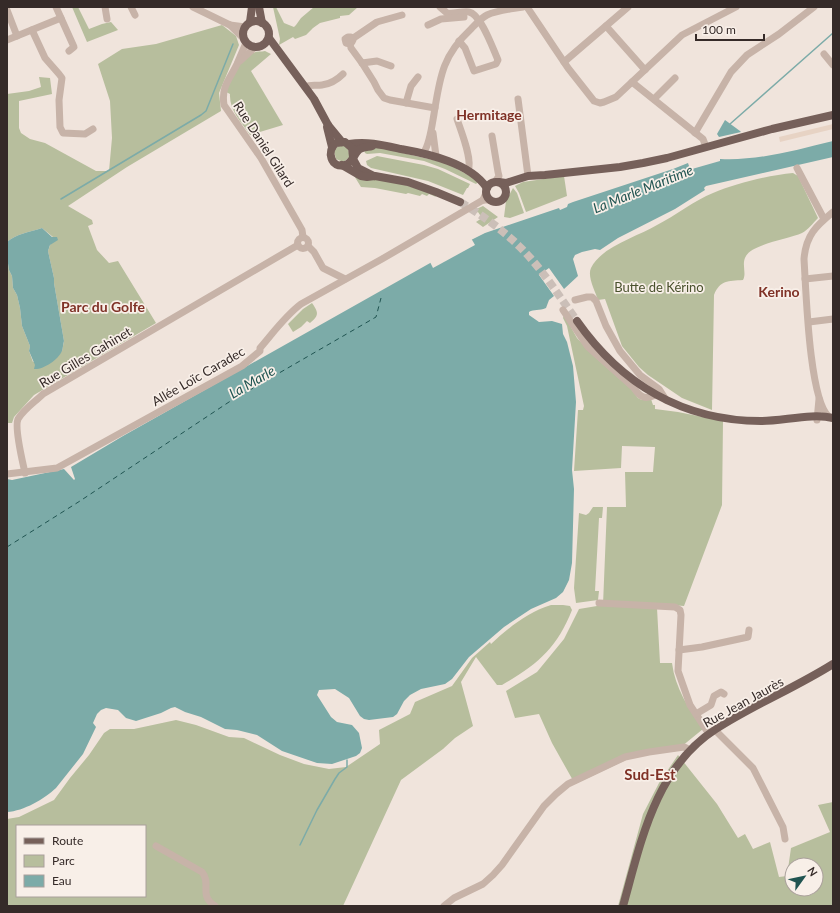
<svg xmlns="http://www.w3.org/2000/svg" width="840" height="913" font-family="Lato,sans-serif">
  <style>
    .green { fill: #b7be9d; fill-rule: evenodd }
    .plaza { fill: #e7d3c4 }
    .water { fill: #7caba8 }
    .pier { fill: #f0e4dc }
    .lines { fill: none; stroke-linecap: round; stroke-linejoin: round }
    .stream { stroke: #7caba8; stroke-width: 1.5 }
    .ferry { stroke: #205451; stroke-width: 1; stroke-dasharray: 5 4; stroke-linecap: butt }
    .major-tunnel { stroke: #cbbfb8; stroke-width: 8; stroke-dasharray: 8 4; stroke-linecap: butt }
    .minor { stroke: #c7b3a8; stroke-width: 7 }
    .major { stroke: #76605a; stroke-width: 8 }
    .labels { text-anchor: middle; stroke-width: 3.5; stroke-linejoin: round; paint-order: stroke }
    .street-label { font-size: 13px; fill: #352a28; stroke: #f8efe8 }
    .park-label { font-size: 13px; fill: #49512d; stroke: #f8efe8 }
    .neighbourhood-label { font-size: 14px; font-weight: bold; fill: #7f3126; stroke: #f8efe8 }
    .water-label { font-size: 14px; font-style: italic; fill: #205451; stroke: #f8efe8 }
    .quarter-label { font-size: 15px; font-weight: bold; fill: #7f3126; stroke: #f8efe8 }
  </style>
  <rect width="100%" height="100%" fill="#f0e4dc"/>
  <g class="green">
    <polygon points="72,7 78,7 89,29 102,24 111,22 118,30 87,42"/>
    <polygon points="273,7 276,7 284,23 294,27 296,25 301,18 314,7 358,7 349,15 340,16 340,18 320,23 313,28 306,35 295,39 293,37 279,45 280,39"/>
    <path d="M222,25L236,36L239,45L219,93L221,111L127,167L68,206L92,220L93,224L88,226L97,250L109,263L118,261L156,323L34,395L14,417L12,423H7V257L9,270L12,276L13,288L17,295L20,308L22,326L30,346L29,351L33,362L62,351L64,341L54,283V278L48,251L53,237L42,228C30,232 16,234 7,242V94L29,91L41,87L39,77L50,78L52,94L19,101V128L21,133L30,139L45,143L96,171H109L112,138L110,101L98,64L122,49L156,44Z"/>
    <path d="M265,51L271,54L251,71L283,125L250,135C241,122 229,110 230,94L226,92C232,79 239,59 253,53C256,51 261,52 265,51Z"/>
    <polygon points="339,145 347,146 350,157 343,162 336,159 334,151"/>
    <polygon points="371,147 381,148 446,163 479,181 476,184 445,169 424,161 380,153 367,154 365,153 364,150"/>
    <polygon points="377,156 424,165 438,169 470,184 468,188 467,188 463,195 428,181 371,168 367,165 366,161"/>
    <path d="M793,173L798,176L818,218C813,223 808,230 802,233C789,239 752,244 746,256C741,264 747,273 743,280C728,281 720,280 714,295L712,410L682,398L648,375L639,367L622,346L605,299L598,300C595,291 587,276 591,268C602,246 637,237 657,225C675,216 695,200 713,193C735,184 769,175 793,173Z"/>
    <polygon points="353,174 402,184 434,194 436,197 429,194 427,196 422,194 420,196 408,193 406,194 375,188 361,187"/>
    <polygon points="564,176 567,196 526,212 519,193 515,186 523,182"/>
    <polygon points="513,188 517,193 524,213 510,218 504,217 506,201"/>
    <polygon points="483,206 498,217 483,227 476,222 482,218 478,212 474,214 472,211"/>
    <path d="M312,303C318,312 320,315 310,323L307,321L301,327L293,332L288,324L303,309Z"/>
    <path d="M564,315L577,338L596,358L631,389L638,398L642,400L651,399L653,405H655V409L678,412L723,421L722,505L684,606L659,604L657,608L660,663H672C675,688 689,709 703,729L676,751L651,754L628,759L575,784L552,743L539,714L515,718L506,691L537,672L564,639L579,609L603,605L607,507H626L625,472H653L655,447L622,446L621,468L574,471L578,410H583L584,406L567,326L563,318Z"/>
    <polygon points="593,507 603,507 602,518 599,518 595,591 599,591 598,600 576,603 574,588 579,513 586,515 589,513"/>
    <path d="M551,605H563L570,606L572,610C557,648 537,665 502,685H497L476,657L461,682L473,726L455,738L443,749L401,780L343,906H7V819L19,817L54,800L70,778L89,755L104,733L110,729H134L176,720L196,725L229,737L244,738L280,755L304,764L329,769L346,767L380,744L379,730L410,714L415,702L452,686L472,658L490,642L491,644C508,628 528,612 551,605ZM17,826H145V896H17Z"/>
    <path d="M678,755L717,804L738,838L745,834L753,849L770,842L779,877L787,876L791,848L830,832L818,805L833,802V906H618L643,814L659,783ZM792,865H816V889H792Z"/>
  </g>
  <polygon class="plaza" points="833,124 833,129 780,142 779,137"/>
  <g class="water">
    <polygon points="725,120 740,131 741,132 719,137 717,134"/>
    <path d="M833,141V157L706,186L704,188L705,190L675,209L618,238L600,250L595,249L582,252L575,255L573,259L578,276L564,289L549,268L539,275L554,296L549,300L546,308C539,311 534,309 529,312V315L539,322L552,321L562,324L563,334L567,342L573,366L576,402L572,470L574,489L572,563L569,580L563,592L556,598L531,609L504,627L469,657L452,679L445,684L421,689L410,695L404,701L397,714L393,717L369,720L364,719L360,716L349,698L335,689L319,690L317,695L331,717L337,722L352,725L359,733L362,748L360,753L356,756L332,764L317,763L282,751L257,735L237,730L225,729L201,717L185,712L175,707L171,708L161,713L136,721L126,718L118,710L106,708L101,710L97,714L93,723L96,727L83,754L56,788C44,799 24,811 7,812V479L12,480L64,469L74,480L75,479L71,467L123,436L471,240L485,233L559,208L560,210L567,207L568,204L573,202L673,169L688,163L690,169H692L720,161V159C758,161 796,150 833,141Z"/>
    <path d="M42,228L52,237H57L58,240L50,245L48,251L54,278V283L64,341C63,344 63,348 62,351C58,360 43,370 34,369L35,365L29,351L30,346L22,326L20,308L17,295L13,288L12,276L9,270L7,257V242C16,234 30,232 42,228Z"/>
  </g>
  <polygon class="pier" points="471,238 475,245 433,268 429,260"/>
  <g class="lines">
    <g class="stream">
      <polyline points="730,124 833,33"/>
      <polyline points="61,199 201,115 206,111 233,44"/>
      <polyline points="300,845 317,810 335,779 339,773 347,767 347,760"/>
    </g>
    <polyline class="ferry" points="7,547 80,501 229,402 376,317 381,298"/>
    <path class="major-tunnel" d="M460,202C482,215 503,230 521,248C543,270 559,296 577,321"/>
    <g class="minor">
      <polyline points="56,7 74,47 69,51"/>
      <polyline points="105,7 107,19"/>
      <polyline points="131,7 135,15"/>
      <polyline points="193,7 230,25 245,27"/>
      <path d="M440,7L447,13C454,14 462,11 469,12C481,14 493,49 498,60L496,64L474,71L465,48L459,41"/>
      <polyline points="527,7 568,68 594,101 600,103 604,102 616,97 682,35 736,7"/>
      <polyline points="7,10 17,36"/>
      <polyline points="230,25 243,38"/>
      <polyline points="428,25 441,19 464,17"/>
      <polyline points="606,26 645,70"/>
      <polyline points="32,30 45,58 59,74 62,78 59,100 60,127 63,133 85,134 93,129"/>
      <polyline points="352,39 377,22 402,15"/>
      <polyline points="7,40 61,18"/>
      <path d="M246,43C243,50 240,57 237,64C230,79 221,86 224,105L261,158L302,230L303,237"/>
      <polyline points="350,44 352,42 353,40 351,37 348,37 345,39 346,43 350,44 351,48 362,63 374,82 378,90 384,98 390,100 435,108"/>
      <polyline points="824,54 833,65"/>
      <polyline points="240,61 254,48"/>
      <polyline points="564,62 628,7"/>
      <polyline points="362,63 377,61 391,66"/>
      <polyline points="632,82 703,139 706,147"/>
      <path d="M305,87C311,84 316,86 322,85C330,84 337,80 343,74"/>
      <polyline points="518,99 528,176"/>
      <polyline points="654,99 675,78"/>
      <polyline points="406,103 411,86 418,77"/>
      <path d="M457,119C461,131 473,160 468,171"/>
      <polyline points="433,133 436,156"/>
      <polyline points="695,133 731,72 747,55 779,34 814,7"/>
      <polyline points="492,136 498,172 499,176 495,182"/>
      <path d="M424,152C430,143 432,125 434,114C440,77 442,56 471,29C476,24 481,18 487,15C498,10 512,9 523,7"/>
      <polyline points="797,168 824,219"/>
      <polyline points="483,200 486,193"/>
      <circle cx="303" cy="243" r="5.5"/>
      <polyline points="308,246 314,252 323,268 345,279"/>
      <polyline points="805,279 833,276"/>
      <polyline points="575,300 587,297 592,297 596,301 606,326 620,351 640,375 659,389 666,400"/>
      <path d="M563,310L588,347L634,388C640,397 645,400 655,395"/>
      <polyline points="809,322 833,319"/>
      <path d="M829,417C809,400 806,289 804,259C806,235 816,226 833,212"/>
      <polyline points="817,420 819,399"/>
      <path d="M25,473C23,463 14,428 18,419C24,409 35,402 43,394L298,245"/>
      <path d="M7,474L57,468L242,366L260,351V348C273,333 285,316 301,304L382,259L483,200H490"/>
      <polyline points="599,603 675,607 680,610 681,615 678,671 690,705 709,734"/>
      <polyline points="679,650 702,647 748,637 749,630"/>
      <polyline points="696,714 711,705 714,696 721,692 724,694"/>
      <polyline points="715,730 753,768 783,827 785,839"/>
      <path d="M156,846L202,872C212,884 198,895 215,906"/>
      <polyline points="444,906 454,898 483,884 493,875 502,865 544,806 556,794 568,784 625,757 649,752 684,747 690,750"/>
    </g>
    <g class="major">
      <polyline points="259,7 262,23"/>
      <circle cx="256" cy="34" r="13"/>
      <polyline points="250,22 252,7"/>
      <polyline points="269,38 314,99 328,125 342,142"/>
      <polyline points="328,125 327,127 332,147"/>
      <path d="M349,144C367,141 383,145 401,149C429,154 470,163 487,188"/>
      <path d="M353,157L352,148L345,142L336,143C326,151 331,169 345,165C353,163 354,153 360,149C364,147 368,147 372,146"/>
      <polyline points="353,159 358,168 374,176"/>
      <polyline points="342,165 361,176 367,177 375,176 408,182 436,192 460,202"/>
      <circle cx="496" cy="192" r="10"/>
      <polyline points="499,182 506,183 528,176 545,175 620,167 643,163 667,158 772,129 833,115"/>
      <path d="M577,321C621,384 683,421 761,421C783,421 812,413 833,418"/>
      <path d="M623,906C641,842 655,768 716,729C753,705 795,688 833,664"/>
    </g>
  </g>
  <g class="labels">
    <g class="street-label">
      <text transform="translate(264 144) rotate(57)" y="5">Rue Daniel Gilard</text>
      <text transform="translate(85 357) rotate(-31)" y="5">Rue Gilles Gahinet</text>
      <text transform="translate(198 376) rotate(-30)" y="5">Allée Loïc Caradec</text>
      <text transform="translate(743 702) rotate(-29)" y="5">Rue Jean Jaurès</text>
    </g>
    <g class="park-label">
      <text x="659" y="292">Butte de Kérino</text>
    </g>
    <g class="neighbourhood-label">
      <text x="489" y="120">Hermitage</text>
      <text x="779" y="297">Kerino</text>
      <text x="103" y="312">Parc du Golfe</text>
    </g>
    <g class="water-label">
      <text transform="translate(643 189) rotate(-22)" y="5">La Marle Maritime</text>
      <text transform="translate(252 382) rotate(-30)" y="5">La Marle</text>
    </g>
    <g class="quarter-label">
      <text x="650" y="780">Sud-Est</text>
    </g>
  </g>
  <rect width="840" height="913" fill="none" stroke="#352a28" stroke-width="16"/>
  <rect x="16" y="825" width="130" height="72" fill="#f8efe8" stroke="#aaa09b"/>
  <rect x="24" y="838" width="20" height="6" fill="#76605a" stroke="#aaa09b"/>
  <text x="52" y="845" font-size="12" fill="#352a28">Route</text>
  <rect x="24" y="855" width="20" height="12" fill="#b7be9d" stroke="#aaa09b"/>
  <text x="52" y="865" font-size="12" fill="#352a28">Parc</text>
  <rect x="24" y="875" width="20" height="12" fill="#7caba8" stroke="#aaa09b"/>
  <text x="52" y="885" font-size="12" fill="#352a28">Eau</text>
  <g transform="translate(804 877) rotate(57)"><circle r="19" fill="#f8efe8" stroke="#aaa09b"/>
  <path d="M0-3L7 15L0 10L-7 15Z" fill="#205451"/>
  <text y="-6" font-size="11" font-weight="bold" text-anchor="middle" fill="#352a28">N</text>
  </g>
  <path d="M696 34v6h68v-6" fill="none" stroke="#352a28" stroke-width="2"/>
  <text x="702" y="34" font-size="12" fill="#352a28" stroke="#f8efe8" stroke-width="3" paint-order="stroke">100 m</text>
</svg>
